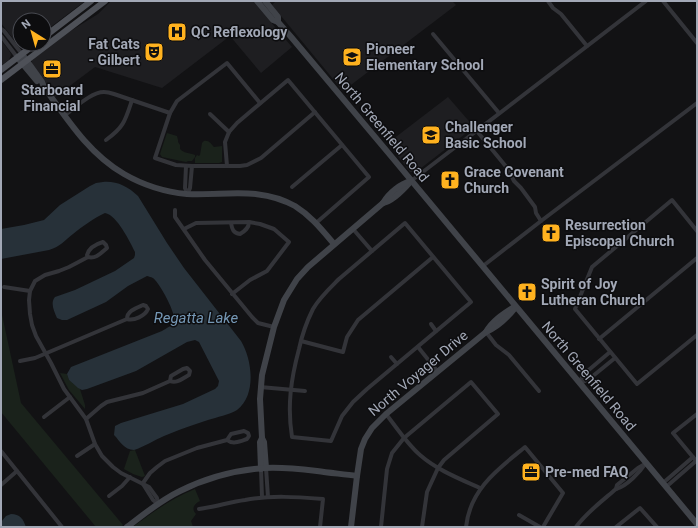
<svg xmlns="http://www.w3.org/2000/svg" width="698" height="528" font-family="Roboto,sans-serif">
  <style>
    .built { fill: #1e1e21 }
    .green { fill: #1a221b }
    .water { fill: #273139 }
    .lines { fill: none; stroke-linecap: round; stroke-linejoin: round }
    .street { stroke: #333439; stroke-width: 4 }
    .secondary { stroke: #404349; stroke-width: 6 }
    .primary { stroke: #4e5158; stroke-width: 6 }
    .labels { text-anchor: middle; stroke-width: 3; stroke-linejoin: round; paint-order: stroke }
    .poi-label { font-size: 14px; font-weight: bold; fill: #a2a8b6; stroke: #0d0d0f; text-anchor: start }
    .street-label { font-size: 14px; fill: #a2a8b6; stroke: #0d0d0f }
    .water-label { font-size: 15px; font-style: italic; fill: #7597b5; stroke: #0d0d0f }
  </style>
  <rect width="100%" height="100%" fill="#121214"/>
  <g class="built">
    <polygon points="1,1 85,1 44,32 44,20 20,20 20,44 28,44 23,47 20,47 18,45 1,23"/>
    <polygon points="111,1 253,1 292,47 261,73 230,36 162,88 95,67 55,97 33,66 32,63 32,60 69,32 98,14"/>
    <polygon points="276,1 452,1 456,5 343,91 272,5"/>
    <polygon points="1,40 10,52 11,55 9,60 1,66"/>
    <polygon points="448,97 474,127 416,172 410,172 388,143"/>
  </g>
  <g class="green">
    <path d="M167,133L177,136L178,140V142L180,145V149C183,153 190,153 195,155V157L192,161H188L186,162L162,157L160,154Z"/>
    <path d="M204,141C209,140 211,144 214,147L222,146V162L219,163H195V158L197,155L199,156L200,155L202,143Z"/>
    <polygon points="1,310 21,403 123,525 121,527 96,527 1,412"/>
    <polygon points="60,373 67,374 69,380 80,389 85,405 85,409 69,390"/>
    <polygon points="135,450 145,476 142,477 133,474 124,469 130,451"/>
    <path d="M195,489L200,501C194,504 191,509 196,514L191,521L193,527H133C153,512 172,498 195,489Z"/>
  </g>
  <g class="water">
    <path d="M103,182C117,181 127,186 138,196L167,243L184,268L241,341C252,359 257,395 237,410C229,415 217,417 208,420C198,423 188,427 179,430C174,432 169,434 164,436C154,440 144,447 134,450C124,450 120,441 114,435L115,426L121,423L183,404L215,389L218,386L219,381L199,342L195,340L187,342L136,371L87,389L82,390L78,388L69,380L67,374L71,367L162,331C166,328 173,326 174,321C176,313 161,286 155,280C153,277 150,277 147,276L128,286L106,302L67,320H62L57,318C54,311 50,303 55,297L75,290L115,271L134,258L135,255V252C130,242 117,215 105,213C94,218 83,226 73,234C63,242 61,246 49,250L1,259V229L24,225L44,220L60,205L90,186L96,183Z"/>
    <path d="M11,514C20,514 23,519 26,527H1V522L6,516Z"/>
  </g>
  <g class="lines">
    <g class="street">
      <polyline points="548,1 553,8 561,14 587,46"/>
      <polyline points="663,1 697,43"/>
      <polyline points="1,29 4,31 22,54"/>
      <polyline points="433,34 499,113"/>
      <polyline points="1,36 17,57"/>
      <polyline points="260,103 227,63 177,101 170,113 155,158 176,165 192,166 240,166 247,165 261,158 315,112"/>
      <polyline points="210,114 229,132"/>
      <path d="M65,115C75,108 91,92 104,92C107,92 111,93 114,94L170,113"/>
      <polyline points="476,130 508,169 514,181 521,188 535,207 536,213 541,221"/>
      <path d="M106,140C124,127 125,121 132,100"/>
      <polyline points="186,166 185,188 188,194"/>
      <polyline points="227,166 225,142 229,132 237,123 288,80 369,177 316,223"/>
      <polyline points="411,181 646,1"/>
      <polyline points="292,187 342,145"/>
      <polyline points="188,193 190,188 192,166"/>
      <polyline points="175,210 175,217 205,260 252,317 258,323 274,327"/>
      <path d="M231,223C232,229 233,233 240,234C245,231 249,228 249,222"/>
      <path d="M405,223L471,302L367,389L353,402L342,416L331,441L292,437C287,406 291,379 299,349C302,335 307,321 313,309C320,297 330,288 339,279Z"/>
      <polyline points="184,229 196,223 249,222 260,224 274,229 289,242 267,271 250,280 232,294"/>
      <polyline points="353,229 372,251"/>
      <polyline points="697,231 672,200 592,267 575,309 637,384 697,335"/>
      <path d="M88,257L87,255C89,248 96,244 103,242L106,245L107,248C101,253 96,259 88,257L69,267L59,271L45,275L35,281L30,291L29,300L30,314L32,325L36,336L51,363L64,389L86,419L95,444L102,456L113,467L121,473L149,487L157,498L158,504"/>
      <polyline points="483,266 541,221 697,103"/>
      <polyline points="4,287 30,291"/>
      <polyline points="431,324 436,331"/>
      <polyline points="486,332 496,345 509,355 539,391"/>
      <polyline points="599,339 697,258"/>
      <polyline points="301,341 343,352 347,337 358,320 433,257"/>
      <polyline points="418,347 438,372"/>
      <polyline points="391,357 397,364"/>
      <path d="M20,361L35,358L127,319C134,321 145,316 148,309L146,306L143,305C136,308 127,311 127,319"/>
      <polyline points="579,383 584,374 610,352"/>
      <polyline points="580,383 588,380 615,358"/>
      <polyline points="260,387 305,391"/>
      <path d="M386,414C396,427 408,445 420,455C437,470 460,479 480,488"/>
      <polyline points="697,414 673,433 697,462"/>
      <polyline points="44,417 70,397"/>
      <path d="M86,419L101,406L107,402L143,393L170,381C177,384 183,378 189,375L190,371L187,368L183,369L171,376L170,381"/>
      <polyline points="1,451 62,527"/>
      <polyline points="77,456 95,444"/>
      <polyline points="266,468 268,497"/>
      <polyline points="261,469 262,497"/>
      <path d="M143,483L150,473L157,467L165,461L197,448L227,440L231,434L244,431L248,433L249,436L247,439C241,441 233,445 227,440"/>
      <polyline points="663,483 693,457"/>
      <polyline points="143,484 153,500 158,504"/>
      <polyline points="1,485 17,471"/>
      <polyline points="666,487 696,461"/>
      <polyline points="616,489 617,485 638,468 645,464"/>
      <polyline points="109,496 122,486 130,477"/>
      <path d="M199,509C215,507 230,502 245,500C271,495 297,497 323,499L320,527"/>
      <polyline points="519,515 540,527"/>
      <polyline points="381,527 387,469 392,453 404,438 471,382 498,414 444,460 438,468 427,492 422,527"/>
      <path d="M466,527C470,489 498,469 525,447L563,493L543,527"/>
      <path d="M576,527C587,512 602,501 616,489C627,486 640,472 646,463"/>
      <polyline points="616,527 640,508 657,527"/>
    </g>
    <g class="secondary">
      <polyline points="257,1 273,20 278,22"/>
      <path d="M265,1L278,17V22L292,38C428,199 561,362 697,524"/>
      <path d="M22,54L42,82L44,87C67,119 89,154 124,174C143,185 165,192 187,194C225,196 259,186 295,206C311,216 322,230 334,244"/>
      <polyline points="17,57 37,81"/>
      <path d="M383,203C393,201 405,188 411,181"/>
      <path d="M486,332C492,321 503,314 514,307"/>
      <polyline points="262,438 264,442 266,468"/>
      <path d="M261,469L260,442L262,438L260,399L262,375L274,327L284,300L297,279L308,267L383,203C389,193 400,184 411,181"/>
      <path d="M127,527C144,514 161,500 180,491C206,478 236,470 265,468C282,467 300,469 317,471C330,473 343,474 357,476"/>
      <path d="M351,527L357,476L361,449L365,439L372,428L386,414L486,332C498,327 508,317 516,307"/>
    </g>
    <g class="primary">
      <polyline points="44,37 91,1"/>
      <polyline points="1,70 35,44"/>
      <polyline points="1,80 105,1"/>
    </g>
  </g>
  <defs>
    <symbol id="hospital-square" viewBox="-11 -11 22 22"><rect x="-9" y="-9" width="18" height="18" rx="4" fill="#ffb21f" stroke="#0d0d0f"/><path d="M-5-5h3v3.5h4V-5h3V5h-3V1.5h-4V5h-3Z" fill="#111"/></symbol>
    <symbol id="theatre-square" viewBox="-11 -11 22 22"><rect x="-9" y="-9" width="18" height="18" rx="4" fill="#ffb21f" stroke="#0d0d0f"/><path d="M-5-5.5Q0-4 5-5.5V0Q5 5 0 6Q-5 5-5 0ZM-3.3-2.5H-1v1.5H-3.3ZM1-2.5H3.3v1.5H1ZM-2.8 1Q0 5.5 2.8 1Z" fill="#111"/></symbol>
    <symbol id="school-square" viewBox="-11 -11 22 22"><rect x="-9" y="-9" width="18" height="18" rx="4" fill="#ffb21f" stroke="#0d0d0f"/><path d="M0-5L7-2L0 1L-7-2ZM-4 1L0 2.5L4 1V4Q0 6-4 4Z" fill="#111"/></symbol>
    <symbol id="office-square" viewBox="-11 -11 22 22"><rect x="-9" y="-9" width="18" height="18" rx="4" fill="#ffb21f" stroke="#0d0d0f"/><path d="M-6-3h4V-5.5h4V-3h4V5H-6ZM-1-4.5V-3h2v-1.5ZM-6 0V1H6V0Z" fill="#111"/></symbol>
    <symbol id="church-square" viewBox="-11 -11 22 22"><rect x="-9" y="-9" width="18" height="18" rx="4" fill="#ffb21f" stroke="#0d0d0f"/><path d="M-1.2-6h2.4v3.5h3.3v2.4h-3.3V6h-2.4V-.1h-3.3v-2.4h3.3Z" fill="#111"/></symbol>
  </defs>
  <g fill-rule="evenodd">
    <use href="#hospital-square" x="166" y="21" width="22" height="22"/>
    <use href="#theatre-square" x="143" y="41" width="22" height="22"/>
    <use href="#school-square" x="341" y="46" width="22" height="22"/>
    <use href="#office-square" x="41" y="58" width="22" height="22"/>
    <use href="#school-square" x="420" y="124" width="22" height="22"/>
    <use href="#church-square" x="439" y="169" width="22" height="22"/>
    <use href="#church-square" x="540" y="222" width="22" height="22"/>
    <use href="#church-square" x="516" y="281" width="22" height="22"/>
    <use href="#office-square" x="520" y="461" width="22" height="22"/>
  </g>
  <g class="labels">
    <g class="poi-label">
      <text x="191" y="37">QC Reflexology</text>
      <text x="140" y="49" text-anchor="end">Fat Cats<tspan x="140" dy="16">- Gilbert</tspan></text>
      <text x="366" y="54">Pioneer<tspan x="366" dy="16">Elementary School</tspan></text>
      <text x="52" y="95" text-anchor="middle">Starboard<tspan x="52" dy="16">Financial</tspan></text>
      <text x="445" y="132">Challenger<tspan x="445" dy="16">Basic School</tspan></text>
      <text x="464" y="177">Grace Covenant<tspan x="464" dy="16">Church</tspan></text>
      <text x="565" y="230">Resurrection<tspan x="565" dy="16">Episcopal Church</tspan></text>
      <text x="541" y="289">Spirit of Joy<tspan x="541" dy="16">Lutheran Church</tspan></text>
      <text x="545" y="477">Pre-med FAQ</text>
    </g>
    <g class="street-label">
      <text transform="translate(382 127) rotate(50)" y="5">North Greenfield Road</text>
      <text transform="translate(418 373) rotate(-40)" y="5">North Voyager Drive</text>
      <text transform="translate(589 376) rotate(50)" y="5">North Greenfield Road</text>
    </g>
    <g class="water-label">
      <text x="196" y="323">Regatta Lake</text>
    </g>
  </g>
  <rect width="698" height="528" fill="none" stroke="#a2a8b6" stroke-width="4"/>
  <g transform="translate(32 32) rotate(323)"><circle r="19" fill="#0d0d0f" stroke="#494b52"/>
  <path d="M0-3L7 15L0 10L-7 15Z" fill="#ffb21f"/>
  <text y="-6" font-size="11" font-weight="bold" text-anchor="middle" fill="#a2a8b6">N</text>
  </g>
</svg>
